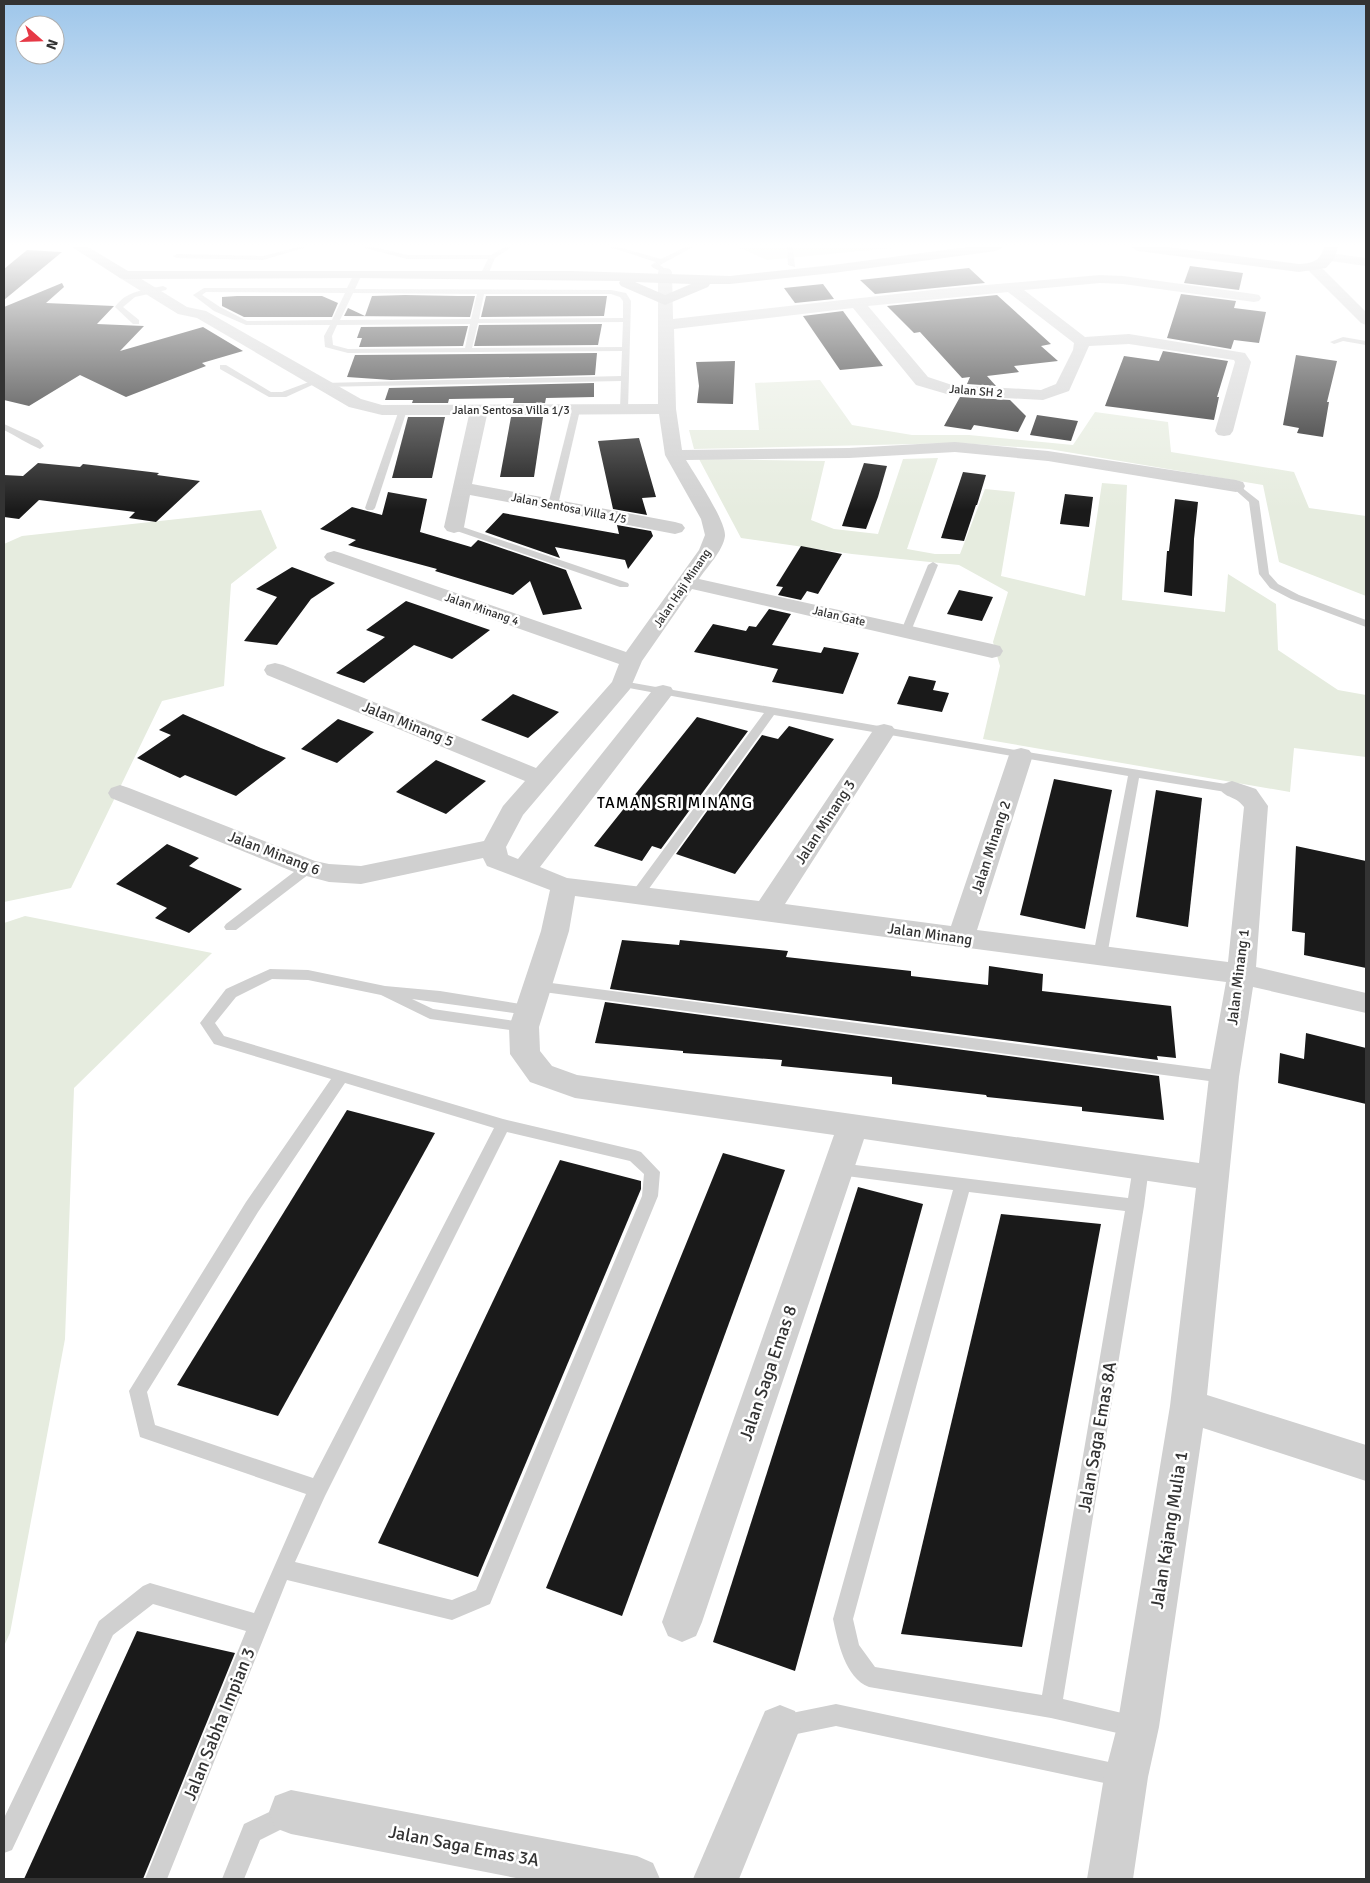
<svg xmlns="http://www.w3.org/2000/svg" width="1370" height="1883" font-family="Signika,sans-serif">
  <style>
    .green { fill: #e6ecdf }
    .building { fill: #1a1a1a }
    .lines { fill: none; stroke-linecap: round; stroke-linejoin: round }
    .lane { fill: #d0d0d0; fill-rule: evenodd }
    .street { fill: #d0d0d0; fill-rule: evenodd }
    .secondary { fill: #bdbdbd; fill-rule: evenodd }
    .labels { text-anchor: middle; stroke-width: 5; stroke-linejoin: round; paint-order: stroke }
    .far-street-label { font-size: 12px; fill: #333; stroke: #fff }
    .street-label { font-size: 15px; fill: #333; stroke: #fff }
    .neighbourhood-label { font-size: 16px; letter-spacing: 1px; fill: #000; stroke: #fff }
    .near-street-label { font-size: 18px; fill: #333; stroke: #fff }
  </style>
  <rect width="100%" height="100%" fill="#fff"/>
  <g class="green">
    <polygon points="738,247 903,247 767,260"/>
    <polygon points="820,380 852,425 912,435 969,435 1073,445 1095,412 1168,422 1171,452 1294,472 1309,508 1366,516 1366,596 1279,562 1263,485 1049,449 959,443 694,449 689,430 759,430 755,383"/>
    <polygon points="938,458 907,549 935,554 960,554 985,489 1015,492 1001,576 1085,596 1102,483 1127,485 1122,600 1225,612 1228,574 1276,604 1278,650 1338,690 1366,695 1366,757 1294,748 1290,792 983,739 1000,666 993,642 1008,592 959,565 852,554 741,538 699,459 825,461 811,520 834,529 878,534 903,459"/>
    <polygon points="261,510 277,548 231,584 224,686 162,701 71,888 4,902 4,544 22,536"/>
    <polygon points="25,916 212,953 74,1088 65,1339 10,1633 4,1646 4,923"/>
  </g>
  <g class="building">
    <polygon points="27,250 62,252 4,300 4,269"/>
    <polygon points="1190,266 1243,273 1239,290 1184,283"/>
    <polygon points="969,268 985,283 875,294 860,280"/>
    <polygon points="62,283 64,287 46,303 114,306 97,324 144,326 120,351 203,327 243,351 202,363 206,366 126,397 80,375 29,406 4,400 4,307"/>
    <polygon points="823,284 834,299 795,303 784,288"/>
    <polygon points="1181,294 1236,301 1234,308 1266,312 1259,343 1234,340 1231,349 1167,338"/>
    <polygon points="405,295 458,296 475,296 470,317 344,316 348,308 365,316 372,296"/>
    <polygon points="997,295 1051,344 1041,346 1058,361 1014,366 1019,372 987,376 996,386 967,384 970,377 962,378 920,332 914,333 887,306"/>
    <polygon points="237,296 322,296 338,303 332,317 244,317 222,306 222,297"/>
    <polygon points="486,296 607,296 604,316 481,317"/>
    <polygon points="843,311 883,366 840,370 803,316"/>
    <polygon points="602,324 598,345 474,346 479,325"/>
    <polygon points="468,326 463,346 359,347 362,338 357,338 361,327"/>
    <polygon points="1163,351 1228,361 1217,397 1219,397 1214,420 1105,406 1124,356 1159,361"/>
    <polygon points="597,353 595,375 391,380 347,377 355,355"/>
    <polygon points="1296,355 1337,361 1327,402 1329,402 1323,437 1297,433 1299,428 1283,425"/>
    <polygon points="735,361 733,404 697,403 699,386 696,362"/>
    <polygon points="594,383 594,397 546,398 545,403 513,403 514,398 449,399 448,403 412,403 413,400 385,400 389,388"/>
    <polygon points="960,397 1010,400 1026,416 1018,432 974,425 971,430 944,426"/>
    <polygon points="1037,415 1078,421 1071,441 1030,435"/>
    <polygon points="408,417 445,417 432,478 392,478"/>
    <polygon points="511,417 543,417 534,477 500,477"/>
    <polygon points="639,438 656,497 642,498 647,515 613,509 598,441"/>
    <polygon points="38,463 80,467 83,464 159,473 157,475 200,481 156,522 129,518 135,512 39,500 19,519 4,517 4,475 23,476"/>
    <polygon points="864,463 887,466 878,497 866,529 842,526"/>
    <polygon points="963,472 986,475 977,505 976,505 964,541 941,538"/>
    <polygon points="388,492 427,499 420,532 471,547 478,540 566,570 582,609 543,615 530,581 513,595 435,571 437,569 348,545 356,540 320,529 352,507 382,515"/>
    <polygon points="1065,494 1093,497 1089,527 1060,524"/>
    <polygon points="1175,499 1198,502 1194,539 1192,596 1164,592 1167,551 1169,551"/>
    <polygon points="503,513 619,534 617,525 651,531 653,536 628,569 625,560 555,547 560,558 485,532"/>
    <polygon points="801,546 842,554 818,594 807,591 801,600 778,595 783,587 776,586"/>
    <polygon points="292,567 335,583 311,599 277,645 244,641 277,597 256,589"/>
    <polygon points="959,590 993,597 982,621 947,614"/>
    <polygon points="406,601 490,630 452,659 414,645 364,683 336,673 385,637 366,630"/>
    <polygon points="769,609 791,614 772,645 821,653 824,647 859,653 843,694 772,682 778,669 694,652 713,624 746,631 749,626 756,627"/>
    <polygon points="909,676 936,681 933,690 949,693 942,712 897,704"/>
    <polygon points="513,694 559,712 528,738 481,720"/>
    <polygon points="183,714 261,748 286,758 236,796 185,775 180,778 137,758 171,735 159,730"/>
    <polygon points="697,717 748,731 661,849 652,846 642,861 594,846"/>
    <polygon points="338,719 374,732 337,763 301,749"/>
    <polygon points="789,726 834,739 735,874 676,854 762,735 778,739"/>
    <polygon points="436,760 486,781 446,814 396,792"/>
    <polygon points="1054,779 1112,790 1085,929 1020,915"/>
    <polygon points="1156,790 1202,798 1188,927 1136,917"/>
    <polygon points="167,844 199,858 189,866 242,889 189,933 155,918 167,908 116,884"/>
    <polygon points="1296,846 1366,861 1366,968 1304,955 1305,933 1292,931"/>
    <polygon points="622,940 679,945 680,940 788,951 786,957 911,971 911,976 988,985 989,966 1043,974 1042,991 1171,1006 1176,1058 1157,1056 1158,1060 610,989"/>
    <polygon points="605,1002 1159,1076 1164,1120 1082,1111 1082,1107 987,1097 986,1095 892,1084 892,1077 781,1066 782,1060 683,1053 683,1051 595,1043"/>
    <polygon points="1306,1033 1366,1048 1366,1104 1278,1083 1280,1053 1304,1059"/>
    <polygon points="347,1110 435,1133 278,1416 177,1385"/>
    <polygon points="723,1153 785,1170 622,1616 546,1588"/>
    <polygon points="560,1160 641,1181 641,1189 478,1577 378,1543"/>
    <polygon points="858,1187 923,1204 795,1671 713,1642"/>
    <polygon points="1001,1214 1101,1224 1022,1647 901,1634"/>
    <polygon points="137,1631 235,1653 143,1879 24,1879"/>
  </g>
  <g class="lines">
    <g class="lane">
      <polygon points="298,247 307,247 263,260 177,258 173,256 177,254 263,256"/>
      <polygon points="364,247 374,247 407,255 491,255 505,247 512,247 495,258 488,275 484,277 480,275 488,259 407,259 365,248"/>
      <polygon points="609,247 618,247 661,259 685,247 693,247 660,265 669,272 665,274 652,267 651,265 656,262"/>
      <polygon points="787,247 793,247 795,267 788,265"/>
      <path d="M355,272L362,274L355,289L611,290L626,293L631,301L628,409L624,412L620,409L621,381L320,387L319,385L323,383L621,376L622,351L348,353L325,347L324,336L330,325H246L214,311L193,295L204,288H347ZM206,292L345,293L332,320L247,321L220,307L202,295ZM353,293L477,294L471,319L340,320ZM484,294H611L620,297L623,301V318L479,319ZM623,322L622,347L472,348L478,323ZM470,324L465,348L348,349L333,345L332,336L337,325Z"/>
      <path d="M163,286L167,288L166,290L135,297L123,307L139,320V324H133L115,307C127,290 145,290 163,286Z"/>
      <polygon points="1343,337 1366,341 1366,345 1343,341 1334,344 1330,342"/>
      <polygon points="220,365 226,365 271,392 282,392 317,379 321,381 286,397 269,397 220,369"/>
      <polygon points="403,407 407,410 375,508 373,510 367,510 365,508 399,410"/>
      <polygon points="576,407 580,410 558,505 553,508 548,505 572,410"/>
      <path d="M4,424L39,440L44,446L40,449C28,444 16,436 4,430Z"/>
      <polygon points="1236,483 1259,501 1269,574 1278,584 1299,595 1366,620 1366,627 1291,599 1270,588 1259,574 1249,502 1233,488 1231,486"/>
      <polygon points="454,524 628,583 629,585 628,587 620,587 451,529 451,525"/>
      <polygon points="933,562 938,565 911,631 906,634 902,633 901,631 928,565"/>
      <polygon points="622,681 1021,751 1232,785 1238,789 1232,793 1139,778 1107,956 1105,959 1095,959 1093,956 1128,776 774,715 643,897 633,897 631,894 633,891 764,713 618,686 616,684"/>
      <polygon points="308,864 315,868 313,871 236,930 226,930 224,927 226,924 303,865"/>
      <path d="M270,969L308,970L385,986L440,991L533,1006L535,1010L533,1014L528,1015L412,999L433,1009L529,1023L531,1027L529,1031L524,1032L430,1019L381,995L308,980L272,979L236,997L215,1023L224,1036L503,1119L635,1150L641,1152L660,1172L658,1196L490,1604L452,1620L287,1580L167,1879H145L246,1631L153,1604L113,1635L12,1850L4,1853V1818L99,1621L143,1586L150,1583L254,1613L306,1494L140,1437L129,1391L246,1202L331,1079L214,1044L200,1023L226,989ZM345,1083L494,1128L313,1478L155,1425L147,1392L258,1212ZM507,1132L630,1161L644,1174L642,1196L476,1590L452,1600L295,1562L325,1496Z"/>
      <polygon points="536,981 1224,1071 1229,1073 1232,1077 1229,1081 1224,1083 536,991 531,990 529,986 531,982"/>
      <path d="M1141,1161L1147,1162L1149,1167L1144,1206L1063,1699L1143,1718L1146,1726L1143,1734L1135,1737L1051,1718L869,1687C845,1678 838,1642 833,1619L953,1190L839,1175L833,1174L831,1169L833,1164L839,1163L1128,1198L1133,1167L1135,1162ZM969,1192L1125,1211L1042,1695L875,1667L859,1645L853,1619Z"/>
      <polygon points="836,1704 1123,1765 1131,1768 1134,1776 1131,1784 1123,1787 836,1726 782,1737 774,1734 771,1726 774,1718 782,1715"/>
      <polygon points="288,1803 296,1806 299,1814 296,1822 260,1840 244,1879 222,1879 244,1824"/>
    </g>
    <g class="street">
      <polygon points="1329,253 1366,258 1366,266 1324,260 1322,257 1324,254"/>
      <polygon points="1313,263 1318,264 1366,312 1366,325 1361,323 1308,270 1306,267 1308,264"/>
      <path d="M665,268L670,269L672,272L673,319L941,289L1100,275L1123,276L1254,294L1259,295L1261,298L1259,301L1254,302L1123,284L1100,283L1024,290L1085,337L1129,334L1245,353L1251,362L1233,431L1230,435L1224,436L1218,435L1215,431L1235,362L1234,360L1129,344L1089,346L1069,391L1043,400L950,395L916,385L853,308L674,329L676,409L682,450L849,448L955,442L1048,451L1236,480L1243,482L1245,486L1243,490L1236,492L1048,461L955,452L849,458L686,460C695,475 726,521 725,536C723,551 707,567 699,579L992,644L1000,646L1003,651L1000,656L992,658L692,589L642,661L630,689L523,815L506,847L508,855L518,859L655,687L663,685L671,687L674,692L540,867L567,878L759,901L876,726L884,724L892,726L896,731L785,904L951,926L1009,755L1013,750L1021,748L1029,750L1033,755L977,930L1228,962L1244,807C1235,795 1226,799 1220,789L1223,784L1232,781L1256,789L1268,806L1256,967L1366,993V1013L1253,987L1239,1077L1207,1395L1366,1445V1481L1203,1428L1159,1727L1148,1777L1133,1879H1087L1104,1777L1117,1727L1170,1406L1196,1188L864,1139L702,1622L696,1636L682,1642L668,1636L662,1622L834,1135L575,1098L530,1082L510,1054L509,1027L541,931L550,890L487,866L483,858L361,884L329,882L299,874L111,798L108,793L111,788L120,785L129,788L315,861L329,864L361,866L484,841L503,806L525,781L267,675L264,670L267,665L275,663L283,665L536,768L612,682L619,664L327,561L324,557L327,553L334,551L341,553L626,652L699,550L705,535L701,519L665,455L659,414L487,415L472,484L675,522L682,524L685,528L682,532L675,534L470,495L464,527L461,531L454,533L447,531L444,527L469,415H382L349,407L197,318L178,314L120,278L118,275L120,272H130L187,307L206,311L361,399L382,405L658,404V272L660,269ZM1008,292L1074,343L1073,350L1056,384L1041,390L952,385L928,377L868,306ZM575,896L1226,982L1209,1077L1199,1163L577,1075L552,1066L540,1051L539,1027L569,931Z"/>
      <polygon points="780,1705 795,1711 801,1726 739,1879 693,1879 765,1711"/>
      <polygon points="291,1790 637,1856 653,1863 660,1879 521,1879 291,1834 275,1828 269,1812 275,1796"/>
    </g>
    <g class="secondary">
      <path d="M72,247H88L128,271H573L730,276L833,265L967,247H1003L996,251L833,273L730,284H710L708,287L665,305L621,286L619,283L620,281L358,278L125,279L120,278ZM635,282L691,284L665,295Z"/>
      <path d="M1131,247H1168L1299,264C1314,263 1320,261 1324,247H1338L1334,259L1326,268L1299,272L1138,251Z"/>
    </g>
  </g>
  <linearGradient id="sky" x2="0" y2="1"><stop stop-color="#9ec6ea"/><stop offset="0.48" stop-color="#fff"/><stop offset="1" stop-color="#fff" stop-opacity="0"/></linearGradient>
  <rect width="1370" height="510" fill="url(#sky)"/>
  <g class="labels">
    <g class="far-street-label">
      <text transform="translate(976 391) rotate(5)" y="4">Jalan SH 2</text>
      <text x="511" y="414">Jalan Sentosa Villa 1/3</text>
      <text transform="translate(569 508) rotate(11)" y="4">Jalan Sentosa Villa 1/5</text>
      <text transform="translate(682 588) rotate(-56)" y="4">Jalan Haji Minang</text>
      <text transform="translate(482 609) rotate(19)" y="4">Jalan Minang 4</text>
      <text transform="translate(839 616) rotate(13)" y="4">Jalan Gate</text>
    </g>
    <g class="street-label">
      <text transform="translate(408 724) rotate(22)" y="5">Jalan Minang 5</text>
      <text transform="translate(825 822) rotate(-57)" y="5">Jalan Minang 3</text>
      <text transform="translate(991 847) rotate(-72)" y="5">Jalan Minang 2</text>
      <text transform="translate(274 853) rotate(21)" y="5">Jalan Minang 6</text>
      <text transform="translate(930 934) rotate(8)" y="5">Jalan Minang</text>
      <text transform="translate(1238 977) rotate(-83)" y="5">Jalan Minang 1</text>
    </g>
    <g class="neighbourhood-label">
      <text x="675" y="808">TAMAN SRI MINANG</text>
    </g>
    <g class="near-street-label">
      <text transform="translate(768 1373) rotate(-71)" y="6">Jalan Saga Emas 8</text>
      <text transform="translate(1097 1437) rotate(-80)" y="6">Jalan Saga Emas 8A</text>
      <text transform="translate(1169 1530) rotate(-81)" y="6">Jalan Kajang Mulia 1</text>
      <text transform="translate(219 1724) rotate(-68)" y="6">Jalan Sabha Impian 3</text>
      <text transform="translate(464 1846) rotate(11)" y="6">Jalan Saga Emas 3A</text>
    </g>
  </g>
  <rect width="1370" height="1883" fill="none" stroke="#333333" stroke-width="10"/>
  <g transform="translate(40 40) rotate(110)"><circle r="24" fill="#ffffff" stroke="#adadad"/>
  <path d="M0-4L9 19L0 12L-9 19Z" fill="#e63946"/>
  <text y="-8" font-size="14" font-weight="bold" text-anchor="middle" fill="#333333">N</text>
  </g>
</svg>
